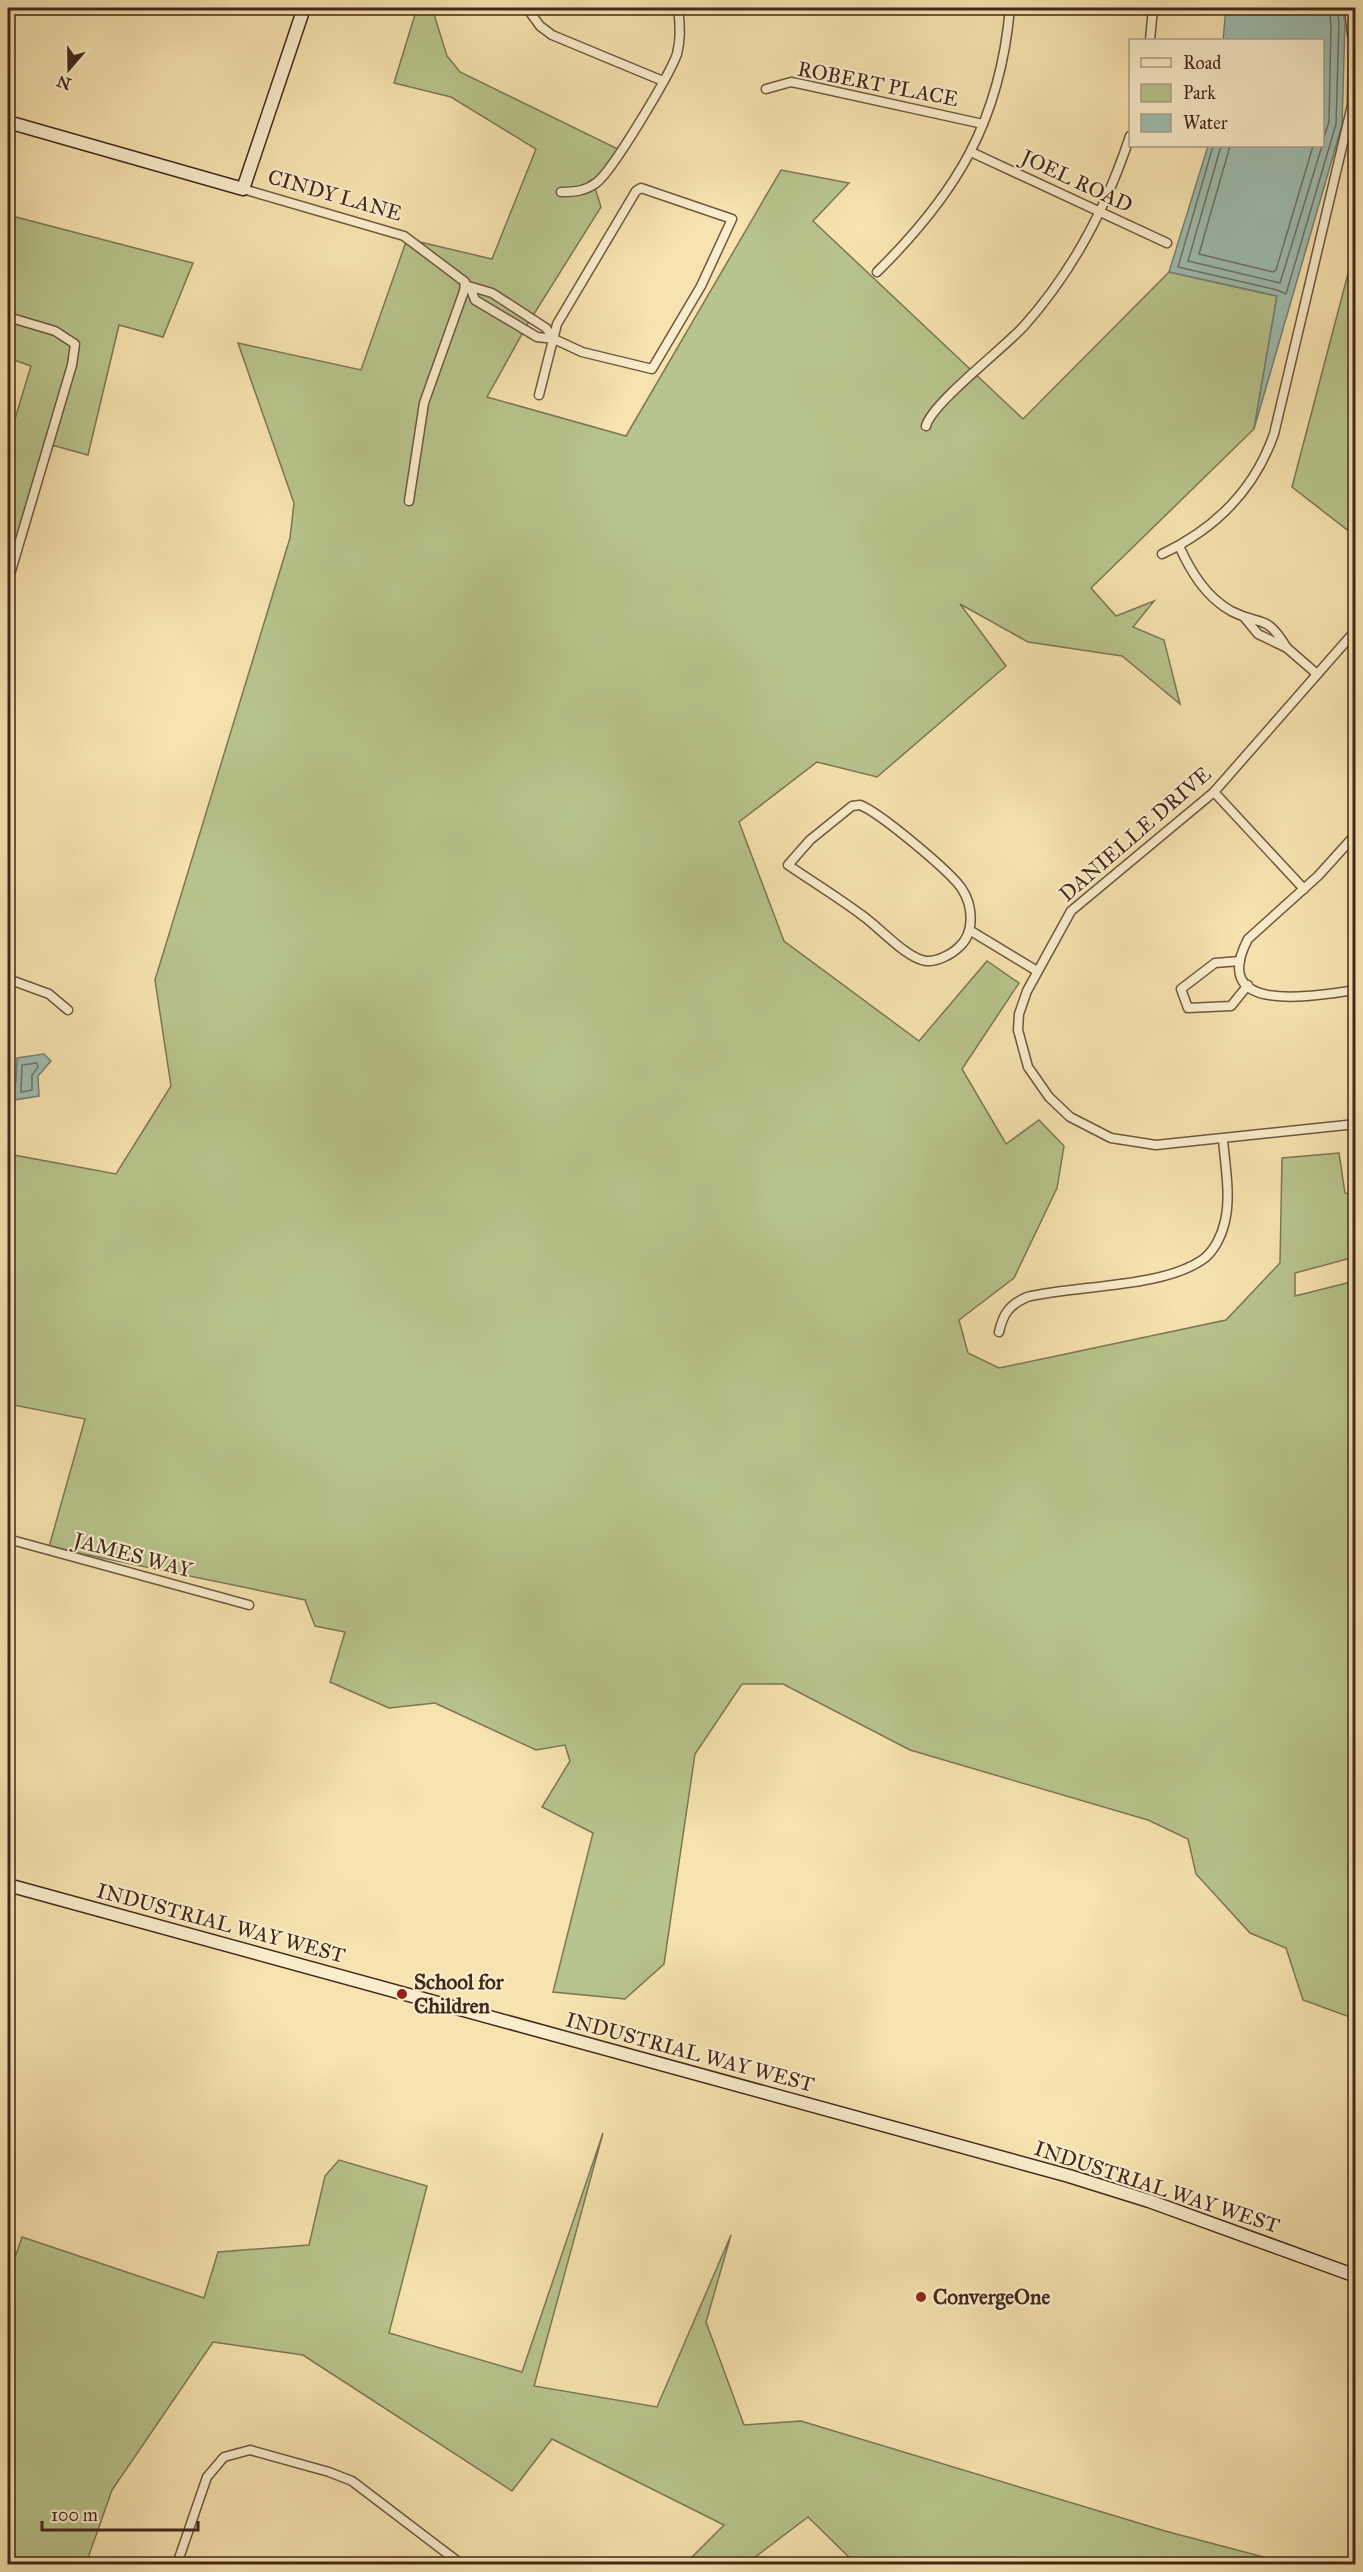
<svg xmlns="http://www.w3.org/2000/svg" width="1363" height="2572" font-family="'IM FELL Great Primer',serif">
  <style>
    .green { fill: #b8c48d; stroke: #7d7654; stroke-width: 1.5 }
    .water { fill: #9dbdb1; stroke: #798175; stroke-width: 1.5 }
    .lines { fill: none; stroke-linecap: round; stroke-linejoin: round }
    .shore { stroke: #707266; stroke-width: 1.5 }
    .street-casing { stroke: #6f5641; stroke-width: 11 }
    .secondary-casing { stroke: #42271c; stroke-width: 15 }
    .street { stroke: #f9edcb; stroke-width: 8 }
    .secondary { stroke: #f9edcb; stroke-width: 12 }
    .poi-dot { fill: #8f2418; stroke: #f9edcb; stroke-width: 2 }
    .labels { text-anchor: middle; stroke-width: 4.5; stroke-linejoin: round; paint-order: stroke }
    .street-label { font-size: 21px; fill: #42271c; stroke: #f9edcb }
    .poi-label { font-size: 21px; font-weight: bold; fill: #42271c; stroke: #f9edcb; text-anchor: start }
  </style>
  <rect width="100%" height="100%" fill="#f6e3af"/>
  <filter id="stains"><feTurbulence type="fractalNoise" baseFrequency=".00333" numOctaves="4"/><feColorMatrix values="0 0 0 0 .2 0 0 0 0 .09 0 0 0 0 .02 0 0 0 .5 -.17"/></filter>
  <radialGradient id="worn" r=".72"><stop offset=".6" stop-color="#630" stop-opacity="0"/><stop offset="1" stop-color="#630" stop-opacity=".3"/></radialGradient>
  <g class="green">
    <polygon points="417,8 432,8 447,56 460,72 624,152 595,188 601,207 527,325 487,397 626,436 781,170 849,183 813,221 1023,419 1169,272 1277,296 1254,429 1091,588 1116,616 1154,601 1133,627 1164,640 1180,704 1122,656 1028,642 960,604 1006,666 877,777 817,762 739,822 784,941 919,1041 987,961 1019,983 962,1069 1006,1144 1039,1120 1064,1146 1057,1188 1014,1278 959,1320 968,1353 999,1368 1226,1320 1280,1263 1282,1158 1339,1153 1345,1193 1355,1196 1355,1257 1295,1273 1295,1296 1355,1281 1355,2019 1303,2000 1286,1948 1250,1933 1196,1874 1188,1839 1148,1820 910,1750 783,1684 742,1684 695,1754 664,1964 625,1999 553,1992 593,1833 542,1807 570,1761 565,1745 536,1750 435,1703 389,1708 330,1682 345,1632 315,1626 305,1600 49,1547 85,1419 8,1404 8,1154 116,1174 171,1086 155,980 290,538 294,503 238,343 361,370 407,239 492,259 536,149 451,97 394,83"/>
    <polygon points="8,215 193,263 163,337 119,325 88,455 48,444 22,537 8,533 8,442 31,366 8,358"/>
    <polygon points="1355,247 1355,536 1292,487"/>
    <polygon points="603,2133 534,2386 657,2407 731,2235 706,2322 744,2425 801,2421 1165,2531 1290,2564 856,2564 808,2517 746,2564 685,2564 724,2525 552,2439 512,2491 303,2355 213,2342 112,2490 88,2558 69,2564 8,2564 8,2278 22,2237 204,2298 218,2252 309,2245 325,2176 339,2160 427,2186 389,2333 522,2372"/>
  </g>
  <g class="water">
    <polygon points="1226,8 1342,8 1345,22 1342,125 1254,429 1277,296 1169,272 1208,146 1322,146 1322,40 1223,40"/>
    <polygon points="44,1054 51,1061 38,1076 39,1096 8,1101 8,1092 16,1082 17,1058"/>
  </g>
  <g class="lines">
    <g class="shore">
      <polyline points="1322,143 1329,122 1331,24 1329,8"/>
      <polyline points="1213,146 1178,267 1277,290 1286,294 1336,124 1339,23 1337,8"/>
      <polyline points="1221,146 1188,261 1280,283 1322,146"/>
      <polyline points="1230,146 1199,254 1273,272 1276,270 1313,146"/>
      <polygon points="37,1063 38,1067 32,1075 32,1090 21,1092 22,1065"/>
    </g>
    <defs>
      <g id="street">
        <polyline points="527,8 540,26 552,35 663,81"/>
        <polyline points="780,8 790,8"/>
        <polyline points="1150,40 1153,8"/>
        <polyline points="766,89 791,82 801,84 983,124"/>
        <polyline points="971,152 1167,243"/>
        <polyline points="243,189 404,236 465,282 464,291 424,403 409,501"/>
        <path d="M561,192C575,192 585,191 596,183C612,172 670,74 677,54C681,39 680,22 678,8"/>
        <path d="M877,272C957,193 1000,121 1010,8"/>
        <polyline points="465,285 492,293 546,328 554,339 537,337 475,300 470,287"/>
        <polyline points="8,317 55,331 75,344 72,365 8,581"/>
        <polyline points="539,395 557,324 636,191 641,188 732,219 701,286 652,369 582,352 554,339"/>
        <path d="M926,426C932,403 1003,349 1024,326C1073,271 1107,206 1130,136"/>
        <path d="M1179,546C1191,572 1206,597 1231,611C1262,627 1265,612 1287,648"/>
        <path d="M1162,554C1215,529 1254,491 1274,434L1352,105L1353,43L1349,8"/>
        <polyline points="1244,617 1258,634 1287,648 1317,674"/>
        <polyline points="1356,630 1214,792 1071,911 1027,991 1019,1014 1018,1030 1028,1067 1049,1097 1070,1117 1111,1138 1156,1145 1356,1124"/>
        <polyline points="1214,792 1304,889"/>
        <path d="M860,805C879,812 951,872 962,889C973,906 975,933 959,947C952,954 937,962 926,961C906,958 880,928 863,916C839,898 813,882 788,865L810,840L852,806Z"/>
        <path d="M1356,834L1318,876L1248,939C1207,1017 1318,995 1356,990"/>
        <polyline points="971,931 1037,971"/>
        <polyline points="1240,961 1215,963 1181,989 1188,1008 1231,1006 1248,985"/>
        <polyline points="8,979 49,994 68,1010"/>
        <path d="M999,1332C1003,1314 1009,1305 1027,1297C1077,1285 1161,1288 1202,1260C1214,1252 1222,1235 1225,1221C1231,1196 1225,1165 1223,1139"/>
        <polyline points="8,1539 249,1605"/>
        <polyline points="177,2564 207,2477 224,2457 250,2450 329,2472 352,2481 461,2564"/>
      </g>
      <g id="secondary">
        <polyline points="8,122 243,189 304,8"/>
        <polyline points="8,1885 1069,2176 1149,2201 1356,2276"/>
      </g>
    </defs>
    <use href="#street" class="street-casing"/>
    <use href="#secondary" class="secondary-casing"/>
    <use href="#street" class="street"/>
    <use href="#secondary" class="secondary"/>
  </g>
  <g class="poi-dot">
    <circle cx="402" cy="1994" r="6"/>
    <circle cx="921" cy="2297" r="6"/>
  </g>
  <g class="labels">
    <g class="street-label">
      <text transform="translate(878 84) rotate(11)" y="7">ROBERT PLACE</text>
      <text transform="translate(1077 181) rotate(25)" y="7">JOEL ROAD</text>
      <text transform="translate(335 195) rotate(16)" y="7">CINDY LANE</text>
      <text transform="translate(1135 834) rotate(-41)" y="7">DANIELLE DRIVE</text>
      <text transform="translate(133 1555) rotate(15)" y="7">JAMES WAY</text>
      <text transform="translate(221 1923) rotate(15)" y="7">INDUSTRIAL WAY WEST</text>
      <text transform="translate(690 2052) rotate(15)" y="7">INDUSTRIAL WAY WEST</text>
      <text transform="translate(1157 2187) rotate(18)" y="7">INDUSTRIAL WAY WEST</text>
    </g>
    <g class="poi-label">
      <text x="414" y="1989">School for<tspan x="414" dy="24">Children</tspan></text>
      <text x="933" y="2304">ConvergeOne</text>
    </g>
  </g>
  <rect width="1363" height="2572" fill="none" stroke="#f6e3af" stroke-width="30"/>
  <rect x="9" y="9" width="1345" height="2554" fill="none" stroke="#42271c" stroke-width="3"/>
  <rect x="15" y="15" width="1333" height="2542" fill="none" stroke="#42271c" stroke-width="1.5"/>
  <rect x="1129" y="39" width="195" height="108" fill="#f9edcb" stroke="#b09e85" stroke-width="1.5"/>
  <rect x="1141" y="58" width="30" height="9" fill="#f9edcb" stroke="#b09e85" stroke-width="1.5"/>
  <text x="1183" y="69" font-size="18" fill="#42271c">Road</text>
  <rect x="1141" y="84" width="30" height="18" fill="#b8c48d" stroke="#b09e85" stroke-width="1.5"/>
  <text x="1183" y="99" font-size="18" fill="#42271c">Park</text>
  <rect x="1141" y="114" width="30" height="18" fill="#9dbdb1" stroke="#b09e85" stroke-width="1.5"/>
  <text x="1183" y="129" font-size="18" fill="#42271c">Water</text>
  <g transform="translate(69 69) rotate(200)" stroke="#f9edcb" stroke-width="4.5" paint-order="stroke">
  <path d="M0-4.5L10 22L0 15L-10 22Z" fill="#42271c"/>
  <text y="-9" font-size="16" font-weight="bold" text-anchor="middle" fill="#42271c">N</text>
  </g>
  <path d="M42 2521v9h156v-9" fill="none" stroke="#42271c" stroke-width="3"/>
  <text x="51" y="2521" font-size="18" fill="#42271c" stroke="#f9edcb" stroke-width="4.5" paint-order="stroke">100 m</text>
  <rect width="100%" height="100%" filter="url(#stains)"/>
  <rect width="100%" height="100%" fill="url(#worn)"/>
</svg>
